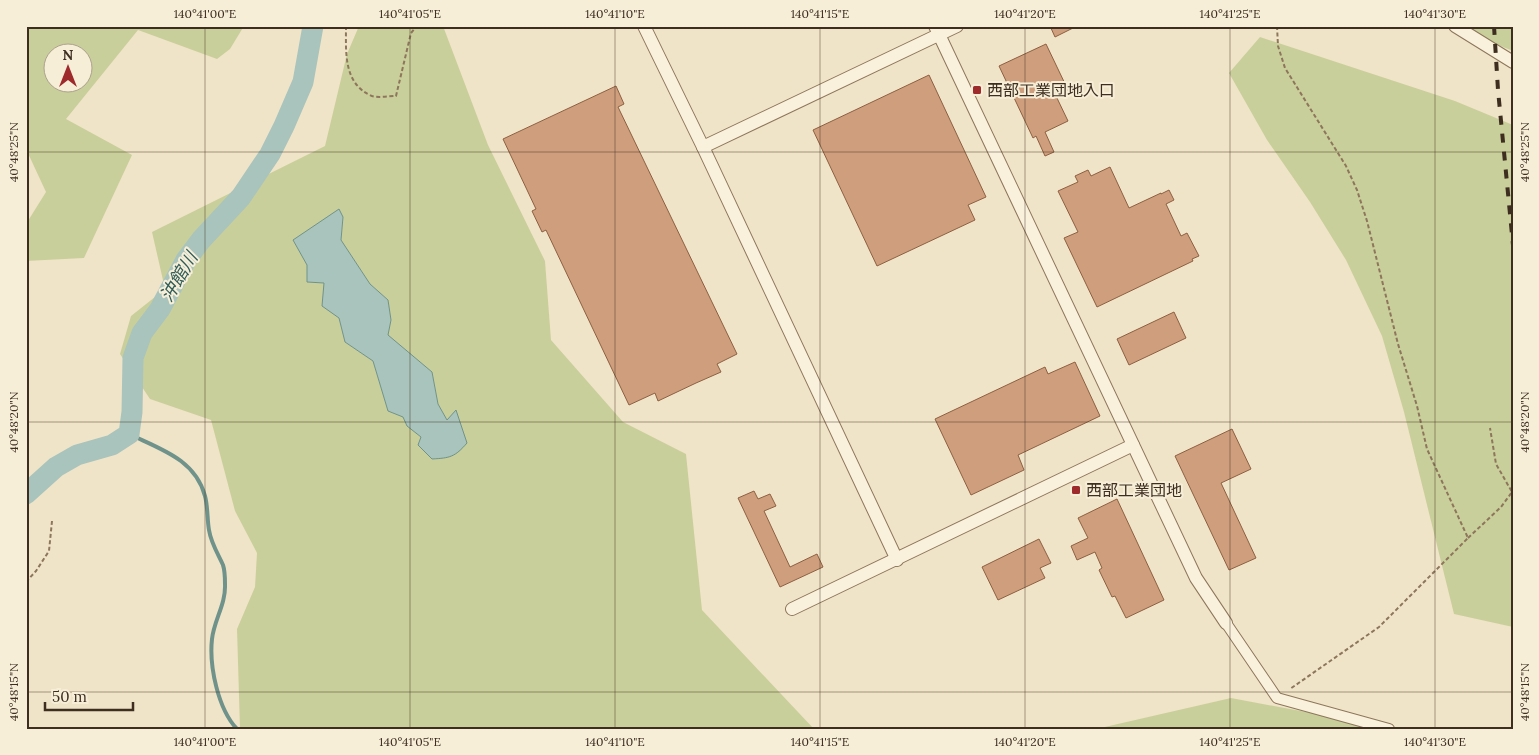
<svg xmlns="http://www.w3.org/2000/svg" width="1539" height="755" font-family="Lora,'Noto Sans JP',serif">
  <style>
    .green { fill: #c9cf9b; fill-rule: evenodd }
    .water { fill: #a9c4bc; stroke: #6f938a }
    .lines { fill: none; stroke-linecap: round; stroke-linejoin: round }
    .stream { stroke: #6f938a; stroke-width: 4 }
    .river { stroke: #a9c4bc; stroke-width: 21 }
    .building { fill: #cf9f7d; stroke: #8d5f41 }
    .minor-casing { stroke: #8d765c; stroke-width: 12 }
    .tertiary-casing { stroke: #8d765c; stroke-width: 14 }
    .path { stroke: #8d765c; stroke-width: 2; stroke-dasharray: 4 2.5; stroke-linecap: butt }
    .minor { stroke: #faf1dc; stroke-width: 10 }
    .tertiary { stroke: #faf1dc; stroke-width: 12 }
    .rail { stroke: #3d2e20; stroke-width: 4; stroke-dasharray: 9 9; stroke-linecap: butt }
    .ticks { fill: none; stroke: #3d2e20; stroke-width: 1; stroke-opacity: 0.45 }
    .poi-dot { fill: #9e2a2b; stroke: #f7eed8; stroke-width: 2 }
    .labels { text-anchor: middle; stroke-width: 4; stroke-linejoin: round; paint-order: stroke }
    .poi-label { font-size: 16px; fill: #3d2e20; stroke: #f7eed8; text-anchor: start }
    .water-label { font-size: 18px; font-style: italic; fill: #2f5d5a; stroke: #f7eed8 }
    .neatline { fill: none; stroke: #3d2e20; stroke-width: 2 }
    .ticks-label { font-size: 12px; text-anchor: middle; fill: #3d2e20 }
  </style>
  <rect width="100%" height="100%" fill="#f0e4c8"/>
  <g class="green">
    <path d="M26,26H244L230,49L217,59L138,30L66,119L132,155L84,258L26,261V224L46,192L26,149ZM52,52H82V82H52Z"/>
    <path d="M359,26H443L488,145L545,261L551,340L623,422L686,454L702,610L814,729H240L237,629L255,587L257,553L235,511L211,420L150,399L120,354L131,316L165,289L152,232L325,146L347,54ZM343,217L341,240L370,284L388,300L391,320L387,335L432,372L438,404L447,420L456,411L432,459L421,437L407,426L403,417L388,411L373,361L345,342L339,318L324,283L308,282L307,265Z"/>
    <polygon points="1456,26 1513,26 1513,51 1459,29"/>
    <polygon points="1260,37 1455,101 1513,125 1513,627 1454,614 1404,412 1382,336 1346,260 1310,202 1267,140 1229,73"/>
    <polygon points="1231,698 1360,722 1388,729 1096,729"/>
  </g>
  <path class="water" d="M339,209L343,217L341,240L370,284L388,300L391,320L388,335L432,372L438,404L447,420L456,410L467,443C455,457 450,458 432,459L418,445L421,437L407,426L403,417L388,411L373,361L345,342L339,318L322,306L324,283L307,282V265L293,240Z"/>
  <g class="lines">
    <path class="stream" d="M129,434C160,449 195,459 205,496C208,507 207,519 209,530C211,543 218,554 223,565C225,571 225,578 225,584C226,604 214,620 212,639C209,666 218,709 237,729"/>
    <polyline class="river" points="26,494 56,467 77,455 112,445 129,434 132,412 133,358 142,333 160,309 186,260 201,240 241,197 270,154 284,126 303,82 313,26"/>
  </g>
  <g class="building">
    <polygon points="1050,26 1077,26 1055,37"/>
    <polygon points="1046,44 1068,90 1056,96 1068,121 1045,132 1054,152 1045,156 1036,136 1033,138 999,66"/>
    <polygon points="929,75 986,197 968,205 975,220 877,266 813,130"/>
    <polygon points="616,86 624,104 618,107 737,354 717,364 721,372 696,383 658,401 655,393 629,405 546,230 542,232 532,211 536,209 503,139"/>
    <polygon points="1110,167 1129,208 1161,193 1161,194 1169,190 1174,200 1166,204 1181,236 1187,233 1199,256 1192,259 1193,261 1097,307 1064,238 1078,232 1058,191 1078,182 1075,176 1088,170 1091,176"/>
    <polygon points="1174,312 1186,338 1129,365 1117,339"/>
    <polygon points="1075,362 1100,416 1018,455 1024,470 971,495 935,419 1045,367 1048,374"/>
    <polygon points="1232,429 1251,469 1221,483 1256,558 1229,570 1175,456"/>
    <polygon points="754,491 758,499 770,494 776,506 764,511 790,567 817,554 823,567 780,587 738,498"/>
    <polygon points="1117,499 1164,600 1126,618 1115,596 1112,597 1099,570 1102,568 1095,552 1077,560 1071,546 1088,538 1078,518"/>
    <polygon points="1039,539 1051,563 1040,568 1045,578 998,600 982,567"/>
  </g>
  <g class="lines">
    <defs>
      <polyline id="minor" points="1226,623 1277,698 1389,729"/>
      <g id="tertiary">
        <polyline points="644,26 703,147 897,560"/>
        <polyline points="935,26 1196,578 1226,623"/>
        <polyline points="1455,26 1513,62"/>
        <polyline points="703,147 957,26"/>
        <polyline points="792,609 1133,445"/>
      </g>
    </defs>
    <use href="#minor" class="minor-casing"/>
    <use href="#tertiary" class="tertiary-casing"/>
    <g class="path">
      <path d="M346,26C346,52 343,84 372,96C378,98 389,96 396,96L411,33L417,26"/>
      <polyline points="1277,26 1278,46 1285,68 1346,166 1357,190 1367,221 1398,344 1417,406 1427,449 1468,538 1379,627 1290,689"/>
      <polyline points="1468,538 1501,507 1512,492 1496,464 1490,428"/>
      <polyline points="26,582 36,571 49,551 52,521"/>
    </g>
    <use href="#minor" class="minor"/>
    <use href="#tertiary" class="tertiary"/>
    <polyline class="rail" points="1494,26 1498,90 1513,245"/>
  </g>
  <path class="ticks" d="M205,26V729M410,26V729M615,26V729M820,26V729M1025,26V729M1230,26V729M1435,26V729M26,152H1513M26,422H1513M26,692H1513"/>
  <g class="poi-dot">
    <rect x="972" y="85" width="10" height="10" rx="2.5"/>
    <rect x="1071" y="485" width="10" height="10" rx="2.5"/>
  </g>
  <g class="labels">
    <g class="poi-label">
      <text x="987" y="96">西部工業団地入口</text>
      <text x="1086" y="496">西部工業団地</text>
    </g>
    <g class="water-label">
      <text transform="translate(179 277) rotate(-59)" y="6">沖館川</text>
    </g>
  </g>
  <rect width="1539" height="755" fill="none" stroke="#f7eed8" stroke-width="55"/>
  <g transform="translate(68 68)"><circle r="24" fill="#f7eed8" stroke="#ada18e"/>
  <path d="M0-4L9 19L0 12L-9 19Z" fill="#9e2a2b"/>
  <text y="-8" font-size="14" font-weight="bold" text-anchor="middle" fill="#3d2e20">N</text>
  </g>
  <path d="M45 702v8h88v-8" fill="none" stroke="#3d2e20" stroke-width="2.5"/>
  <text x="52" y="702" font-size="15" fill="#3d2e20" stroke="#f7eed8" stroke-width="4" paint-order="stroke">50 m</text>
  <rect x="28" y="28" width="1484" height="700" class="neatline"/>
  <g class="ticks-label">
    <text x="205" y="18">140°41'00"E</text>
    <text x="410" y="18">140°41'05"E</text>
    <text x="615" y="18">140°41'10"E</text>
    <text x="820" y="18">140°41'15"E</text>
    <text x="1025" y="18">140°41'20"E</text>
    <text x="1230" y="18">140°41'25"E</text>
    <text x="1435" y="18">140°41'30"E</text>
    <text transform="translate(14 152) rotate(-90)" y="4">40°48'25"N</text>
    <text transform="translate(1525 152) rotate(-90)" y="4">40°48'25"N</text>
    <text transform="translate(14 422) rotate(-90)" y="4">40°48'20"N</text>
    <text transform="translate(1525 422) rotate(-90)" y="4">40°48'20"N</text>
    <text transform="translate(14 692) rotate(-90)" y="4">40°48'15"N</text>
    <text transform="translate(1525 692) rotate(-90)" y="4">40°48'15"N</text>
    <text x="205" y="746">140°41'00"E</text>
    <text x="410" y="746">140°41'05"E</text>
    <text x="615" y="746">140°41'10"E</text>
    <text x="820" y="746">140°41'15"E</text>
    <text x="1025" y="746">140°41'20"E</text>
    <text x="1230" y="746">140°41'25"E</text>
    <text x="1435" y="746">140°41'30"E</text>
  </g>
</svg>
